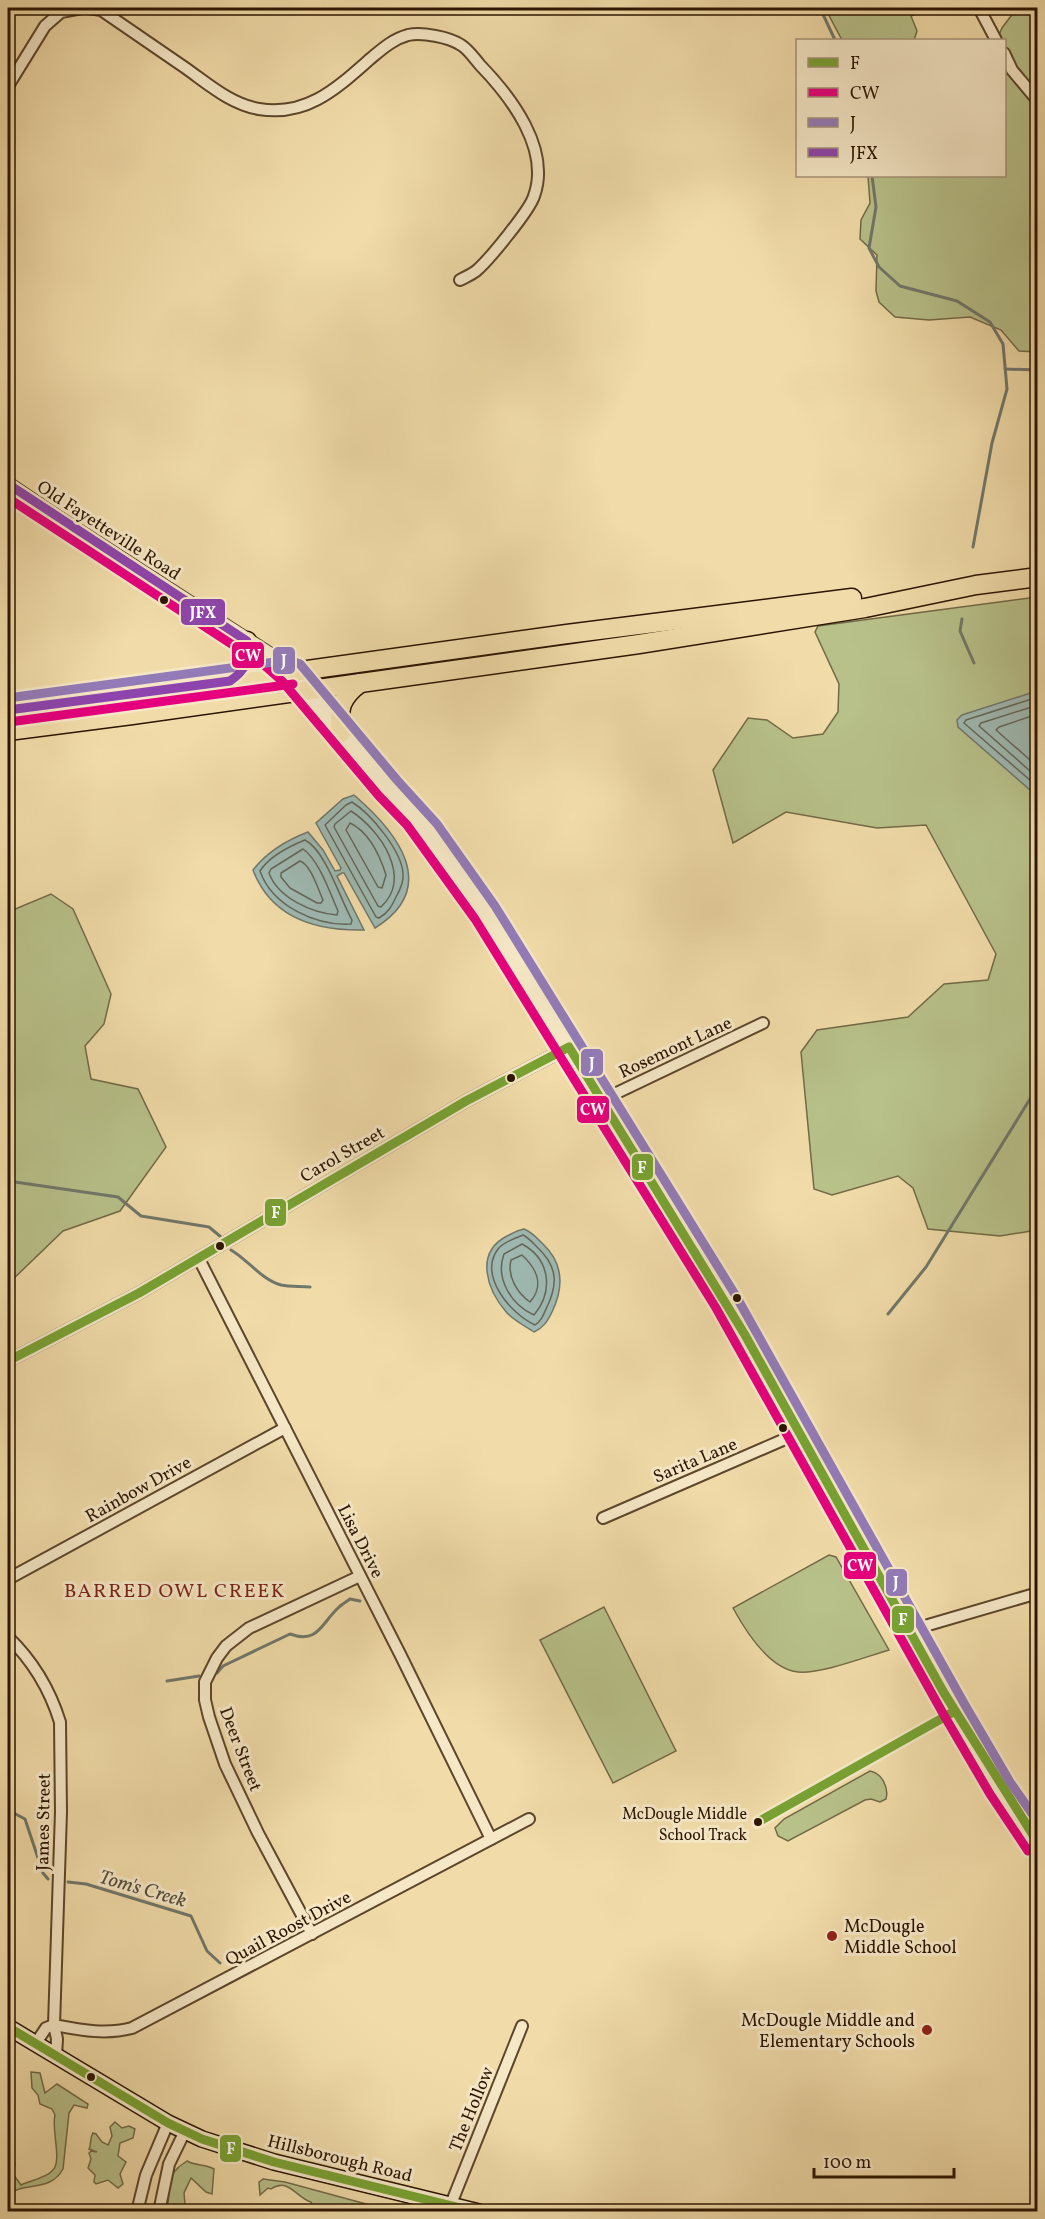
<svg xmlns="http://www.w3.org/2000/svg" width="1045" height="2219" font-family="Vollkorn,serif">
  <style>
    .green { fill: #b8c18a; stroke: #726a46; stroke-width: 1.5 }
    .water { fill: #9eb9b2; stroke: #70776b; stroke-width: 1.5 }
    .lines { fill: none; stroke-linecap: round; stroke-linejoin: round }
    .shore { stroke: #64665a; stroke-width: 1.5 }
    .stream { stroke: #70776b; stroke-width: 3 }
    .minor-casing { stroke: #5c462b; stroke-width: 14 }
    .tertiary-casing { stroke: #5c462b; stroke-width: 16 }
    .secondary-casing { stroke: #2b1401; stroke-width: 18 }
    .trunk-casing { stroke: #2b1401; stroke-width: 21 }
    .minor { stroke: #f6e8c7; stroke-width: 10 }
    .tertiary { stroke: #f6e8c7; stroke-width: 14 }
    .secondary { stroke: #f6e8c7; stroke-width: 15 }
    .trunk { stroke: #f1dca9; stroke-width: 18 }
    .bus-1-casing { stroke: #f6e8c7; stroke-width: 14 }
    .bus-2-casing { stroke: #f6e8c7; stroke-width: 14 }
    .bus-3-casing { stroke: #f6e8c7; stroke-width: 14 }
    .bus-4-casing { stroke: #f6e8c7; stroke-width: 14 }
    .bus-1 { stroke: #78a232; stroke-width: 9 }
    .bus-2 { stroke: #e5007d; stroke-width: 9 }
    .bus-3 { stroke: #937bb8; stroke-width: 9 }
    .bus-4 { stroke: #8e44ad; stroke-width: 9 }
    .bus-dot { fill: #2b1401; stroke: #f6e8c7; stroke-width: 2 }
    .poi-dot { fill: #8f2418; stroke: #f6e8c7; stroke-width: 2 }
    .labels { text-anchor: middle; stroke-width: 6; stroke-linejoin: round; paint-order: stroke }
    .bus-label { font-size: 16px; fill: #2b1401; stroke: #f6e8c7; text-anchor: end }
    .street-label { font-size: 18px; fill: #2b1401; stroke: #f6e8c7 }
    .poi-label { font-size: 18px; fill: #2b1401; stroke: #f6e8c7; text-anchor: start }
    .neighbourhood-label { font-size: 20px; letter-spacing: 1.5px; fill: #7a1f14; stroke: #f6e8c7 }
    .water-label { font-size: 20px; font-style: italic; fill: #534e3f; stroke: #f6e8c7 }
    .line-badge { stroke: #f6e8c7; stroke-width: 2 }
    .badge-label { font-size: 16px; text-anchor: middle; font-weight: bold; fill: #fff }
  </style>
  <rect width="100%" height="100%" fill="#f1dca9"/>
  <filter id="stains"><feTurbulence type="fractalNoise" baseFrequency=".00333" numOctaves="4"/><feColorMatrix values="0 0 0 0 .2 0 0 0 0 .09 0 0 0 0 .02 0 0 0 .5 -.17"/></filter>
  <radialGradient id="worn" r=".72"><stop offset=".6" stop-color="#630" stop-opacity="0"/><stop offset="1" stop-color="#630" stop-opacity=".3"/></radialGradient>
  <g class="green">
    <polygon points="825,8 931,8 911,16 917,31 914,40 842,40"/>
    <path d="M1017,8H1037V96C1028,82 1005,56 1004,40H1000L998,37L1002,28Z"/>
    <polygon points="1005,60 1037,105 1037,352 1019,351 1001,330 970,317 929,320 895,317 879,302 876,291 877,255 860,239 861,220 870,203 868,176 1004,176"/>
    <polygon points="1037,597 1037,1230 1000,1236 928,1229 913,1188 898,1176 832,1195 814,1189 801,1052 817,1030 908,1017 944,984 988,980 996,954 926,825 877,828 786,812 733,843 713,770 748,718 767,720 793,738 823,734 838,712 839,684 815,632 818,626"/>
    <polygon points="51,894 73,909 111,994 104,1024 85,1046 91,1079 138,1089 166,1147 120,1211 63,1231 8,1284 8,912"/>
    <path d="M829,1555L836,1557L889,1650C865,1657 821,1674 798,1672C769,1669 745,1630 733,1608Z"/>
    <polygon points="604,1607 676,1751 613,1783 540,1640"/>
    <path d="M870,1771C882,1773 889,1788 886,1799L880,1802L871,1799L865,1800L788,1841L778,1836L775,1828L784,1819Z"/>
    <path d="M31,2072L40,2073L45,2093L57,2084L88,2104L87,2108L74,2105L69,2113L63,2169C50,2193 24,2181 8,2195V2165L14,2160L15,2164L13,2174L21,2185C29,2181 46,2178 52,2171C63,2162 51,2130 55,2115L52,2109L40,2104L38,2095L32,2088Z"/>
    <path d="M115,2122L122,2128L129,2126L135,2129L133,2138L120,2143L118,2156L126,2162L120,2174L123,2184L118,2188L108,2180L96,2184L94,2182L95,2175L88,2168L91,2159L89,2153L91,2151L97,2152L89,2149C92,2143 89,2139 93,2133L96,2134L102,2142L108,2145L112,2136L110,2127Z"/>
    <path d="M187,2161C196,2166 205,2164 214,2169L212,2194L206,2192L191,2178L184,2193L185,2204L181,2210L168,2211C167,2208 170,2180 172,2176C175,2169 181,2165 187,2161Z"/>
    <path d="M263,2179L285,2182L392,2211H315L311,2202C296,2198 289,2177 271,2189L268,2188L260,2195L259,2182Z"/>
  </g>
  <g class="water">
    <polygon points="1037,691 1038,691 1037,796 958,727 957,720 962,715"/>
    <path d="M354,795C397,832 441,887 375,928L344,873H342L337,876L364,930C317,931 271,918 253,870C267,852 287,840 308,832L323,850L335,871L340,870L341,868L316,823L343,799Z"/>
    <path d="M524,1229C532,1232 537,1238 543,1244C564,1264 564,1287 552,1312C547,1322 544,1327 534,1332C525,1326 515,1321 507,1313C487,1290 474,1253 507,1236C513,1233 518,1230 524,1229Z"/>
  </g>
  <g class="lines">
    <g class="shore">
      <polyline points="1038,697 966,720 964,723 1038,787"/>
      <polyline points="1038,705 981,723 979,726 1038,778"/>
      <polyline points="1038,714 999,727 996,730 1038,767"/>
      <path d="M352,802C371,814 402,851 403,874C404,882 400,890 396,897C392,906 388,913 379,918L376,917L325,825L346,805Z"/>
      <path d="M351,811C380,830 413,877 381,907L378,906L334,827L335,824Z"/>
      <path d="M350,823C369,832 380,856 386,875L382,888L378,887L346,830Z"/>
      <path d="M305,840C326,851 340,899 352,920L351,924C316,926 272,906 260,871C269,857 290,846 305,840Z"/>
      <path d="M303,849C319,860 330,893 338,911L337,915C312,913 278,898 269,873L271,869Z"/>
      <path d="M300,861C311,865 318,889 323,900L321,903H317L290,888L281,877V873Z"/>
      <path d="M523,1235C529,1238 533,1243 538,1248C558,1267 558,1285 546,1309C543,1316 541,1321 535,1325C511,1314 478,1276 498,1249C503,1242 516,1238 523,1235Z"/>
      <path d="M522,1244C550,1259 554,1291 534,1315C511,1305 495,1278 504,1254Z"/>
      <path d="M522,1255C536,1268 545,1285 530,1302C517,1293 507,1276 511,1260Z"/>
    </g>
    <g class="stream">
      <polyline points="820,8 835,40"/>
      <polyline points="872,176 876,207 869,248 879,267 900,286 957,301 990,322 1003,344 1007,389 992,443 973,547"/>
      <polyline points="1005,369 1038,370"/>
      <polyline points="962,619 960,631 974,663"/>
      <polyline points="8,1181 118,1197 141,1216 209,1227 221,1237"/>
      <path d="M231,1250C248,1260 262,1280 281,1285C290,1287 301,1286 310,1287"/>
      <polyline points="888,1314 926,1267 1038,1086"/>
      <path d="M217,1673L223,1666L290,1634C318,1644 321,1624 338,1608C341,1605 346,1602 350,1599L360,1601"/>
      <polyline points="167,1681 199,1676"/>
      <polyline points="8,1810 25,1819 43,1873 48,1879"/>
      <polyline points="68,1882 86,1884 191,1916 207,1951 220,1963"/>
    </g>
    <defs>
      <g id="minor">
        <path d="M89,8L101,10C129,29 156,48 184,67C207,83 230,104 259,109C307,117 337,88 370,59C382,49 393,39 408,35C422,32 449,37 461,45C468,49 474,58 480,65C511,97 551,149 534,196C530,210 488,261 476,271C471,275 465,277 460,280"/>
        <polyline points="979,8 996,40"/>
        <polyline points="1004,53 1012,70 1038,101"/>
        <polyline points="8,86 45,26 61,12 82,8"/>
        <polyline points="602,1100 763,1023"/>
        <polyline points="199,1259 400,1654 491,1839"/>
        <polyline points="8,1361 139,1293 466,1101 569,1047"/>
        <polyline points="603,1518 792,1436 800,1431"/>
        <polyline points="8,1579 285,1428"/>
        <polyline points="911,1630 1038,1593"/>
        <path d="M8,1637C32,1660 50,1690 60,1722L61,1812L54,2025L57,2039L56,2056"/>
        <polyline points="312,1934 258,1833 225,1764 209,1717 205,1700 205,1682 217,1658 226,1646 249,1628 360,1576"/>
        <path d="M54,2025C81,2030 105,2035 132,2028L529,1819"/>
        <polyline points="36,2043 46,2028 54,2025"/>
        <polyline points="451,2204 522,2026"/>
        <polyline points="137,2212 146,2175 168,2123"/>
        <polyline points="159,2212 169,2164 185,2131"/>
      </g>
      <polyline id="tertiary" points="8,484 66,523 272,656 291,672 388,788 416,817 485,912 726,1302 800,1431 955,1711 1000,1788 1038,1844"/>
      <polyline id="secondary" points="8,2027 168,2123 202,2139 274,2162 479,2212"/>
      <g id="trunk">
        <path d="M230,681C250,668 250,663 247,641"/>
        <polyline points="8,710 55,705 567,634 852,598"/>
        <polyline points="8,731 132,715 639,644 865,608 976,585 1038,577"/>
        <path d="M341,733C338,709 340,698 360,683"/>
      </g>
    </defs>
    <use href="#minor" class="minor-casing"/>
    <use href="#tertiary" class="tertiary-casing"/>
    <use href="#secondary" class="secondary-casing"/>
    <use href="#trunk" class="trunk-casing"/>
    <use href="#minor" class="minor"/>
    <use href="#tertiary" class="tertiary"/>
    <use href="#secondary" class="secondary"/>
    <use href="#trunk" class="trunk"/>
    <defs>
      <g id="bus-1">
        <polyline points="8,1361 139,1293 466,1101 569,1047 745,1335 944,1693 1038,1843"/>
        <polyline points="758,1822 955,1711"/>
        <polyline points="8,2027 168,2123 202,2139 274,2162 477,2212"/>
      </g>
      <g id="bus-2">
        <polyline points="8,498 265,666 282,681 379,796 407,825 475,919 716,1308 945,1717 990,1794 1028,1851"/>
        <polyline points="9,722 293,684"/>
      </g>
      <polyline id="bus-3" points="8,698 289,660 300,664 397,780 437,824 495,906 736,1296 965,1705 1010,1782 1038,1822"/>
      <path id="bus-4" d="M8,484L247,641C249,661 246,670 230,681L8,710"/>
    </defs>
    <use href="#bus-1" class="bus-1-casing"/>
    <use href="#bus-2" class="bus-2-casing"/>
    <use href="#bus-3" class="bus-3-casing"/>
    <use href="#bus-4" class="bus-4-casing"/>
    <use href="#bus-1" class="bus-1"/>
    <use href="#bus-2" class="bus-2"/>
    <use href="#bus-3" class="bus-3"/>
    <use href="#bus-4" class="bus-4"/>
  </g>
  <g class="bus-dot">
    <circle cx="164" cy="600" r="5"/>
    <circle cx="511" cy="1078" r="5"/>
    <circle cx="220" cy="1246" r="5"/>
    <circle cx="737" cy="1298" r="5"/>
    <circle cx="783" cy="1428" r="5"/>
    <circle cx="758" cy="1822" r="5"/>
    <circle cx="91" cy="2077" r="5"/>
  </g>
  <g class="poi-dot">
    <circle cx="832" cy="1936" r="6"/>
    <circle cx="927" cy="2030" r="6"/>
  </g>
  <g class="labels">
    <g class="bus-label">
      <text x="747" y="1819">McDougle Middle<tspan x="747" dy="21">School Track</tspan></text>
    </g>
    <g class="street-label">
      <text transform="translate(109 530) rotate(33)" y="6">Old Fayetteville Road</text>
      <text transform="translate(675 1047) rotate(-25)" y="6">Rosemont Lane</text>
      <text transform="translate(342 1154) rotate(-30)" y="6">Carol Street</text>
      <text transform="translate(695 1460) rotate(-23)" y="6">Sarita Lane</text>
      <text transform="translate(138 1489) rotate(-29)" y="6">Rainbow Drive</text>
      <text transform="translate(361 1541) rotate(63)" y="6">Lisa Drive</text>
      <text transform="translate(241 1749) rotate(69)" y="6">Deer Street</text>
      <text transform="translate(43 1822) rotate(-89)" y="6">James Street</text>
      <text transform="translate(288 1928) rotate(-28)" y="6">Quail Roost Drive</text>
      <text transform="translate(471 2109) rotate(-68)" y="6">The Hollow</text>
      <text transform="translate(340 2158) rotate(14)" y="6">Hillsborough Road</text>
    </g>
    <g class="poi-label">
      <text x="844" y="1932">McDougle<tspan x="844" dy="21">Middle School</tspan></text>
      <text x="915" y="2026" text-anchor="end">McDougle Middle and<tspan x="915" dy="21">Elementary Schools</tspan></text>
    </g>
    <g class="neighbourhood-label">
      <text x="175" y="1597">BARRED OWL CREEK</text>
    </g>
    <g class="water-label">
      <text transform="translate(143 1888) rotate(16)" y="7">Tom's Creek</text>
    </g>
  </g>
  <g class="line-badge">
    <rect x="180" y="598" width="46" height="28" rx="6" fill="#8e44ad"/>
    <rect x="231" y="641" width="34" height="28" rx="6" fill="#e5007d"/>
    <rect x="272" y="646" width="24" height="29" rx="6" fill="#937bb8"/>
    <rect x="580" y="1048" width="24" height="29" rx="6" fill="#937bb8"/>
    <rect x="576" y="1095" width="34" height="29" rx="6" fill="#e5007d"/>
    <rect x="631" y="1153" width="23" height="28" rx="6" fill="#78a232"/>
    <rect x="264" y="1198" width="23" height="29" rx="6" fill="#78a232"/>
    <rect x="843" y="1551" width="34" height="29" rx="6" fill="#e5007d"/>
    <rect x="885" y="1568" width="23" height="29" rx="6" fill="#937bb8"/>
    <rect x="891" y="1605" width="24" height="29" rx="6" fill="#78a232"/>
    <rect x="219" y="2134" width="23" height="29" rx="6" fill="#78a232"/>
  </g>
  <g class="badge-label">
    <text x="203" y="618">JFX</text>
    <text x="248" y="661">CW</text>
    <text x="284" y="666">J</text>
    <text x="592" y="1069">J</text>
    <text x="593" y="1115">CW</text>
    <text x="642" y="1173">F</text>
    <text x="276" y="1218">F</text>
    <text x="860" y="1571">CW</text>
    <text x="896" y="1588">J</text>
    <text x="903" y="1625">F</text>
    <text x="231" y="2154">F</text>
  </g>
  <rect width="1045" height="2219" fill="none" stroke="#f1dca9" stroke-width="30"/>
  <rect x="9" y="9" width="1027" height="2201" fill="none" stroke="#2b1401" stroke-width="3"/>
  <rect x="15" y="15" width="1015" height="2189" fill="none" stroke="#2b1401" stroke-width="1.5"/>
  <rect x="796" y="39" width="210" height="138" fill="#f6e8c7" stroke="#a59378" stroke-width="1.5"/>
  <rect x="808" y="58" width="30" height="9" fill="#78a232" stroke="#a59378" stroke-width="1.5"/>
  <text x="850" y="69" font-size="18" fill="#2b1401">F</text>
  <rect x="808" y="88" width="30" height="9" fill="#e5007d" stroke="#a59378" stroke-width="1.5"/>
  <text x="850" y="99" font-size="18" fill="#2b1401">CW</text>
  <rect x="808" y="118" width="30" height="9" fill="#937bb8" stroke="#a59378" stroke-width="1.5"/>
  <text x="850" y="129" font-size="18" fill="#2b1401">J</text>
  <rect x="808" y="148" width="30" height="9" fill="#8e44ad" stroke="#a59378" stroke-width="1.5"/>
  <text x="850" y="159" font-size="18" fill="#2b1401">JFX</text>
  <path d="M814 2168v9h140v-9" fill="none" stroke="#2b1401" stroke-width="3"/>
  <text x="823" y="2168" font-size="18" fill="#2b1401" stroke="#f6e8c7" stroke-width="4.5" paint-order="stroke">100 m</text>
  <rect width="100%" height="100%" filter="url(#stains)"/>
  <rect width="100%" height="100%" fill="url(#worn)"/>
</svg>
